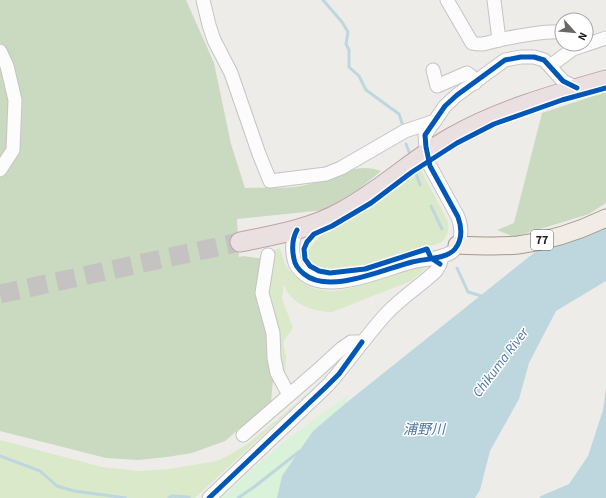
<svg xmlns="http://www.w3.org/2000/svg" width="606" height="498" font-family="'Source Sans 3','Noto Sans JP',sans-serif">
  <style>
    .grass { fill: #dae9ca }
    .forest { fill: #c9dac0 }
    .park { fill: #d9f2d9 }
    .water { fill: #bed7de }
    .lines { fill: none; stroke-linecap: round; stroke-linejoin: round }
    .stream { stroke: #bed7de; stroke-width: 3 }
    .highway-tunnel { stroke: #c5c3c1; stroke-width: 19; stroke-dasharray: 19 10; stroke-linecap: butt }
    .minor-casing { stroke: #c5c4c3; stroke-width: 15 }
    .major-casing { stroke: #a39a87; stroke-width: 19 }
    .highway-casing { stroke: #c1a2aa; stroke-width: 21 }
    .minor { stroke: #fcfcfc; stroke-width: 13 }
    .major { stroke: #f1ece6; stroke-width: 17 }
    .highway { stroke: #eae0e1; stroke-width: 19 }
    .cycleway-casing { stroke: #fff; stroke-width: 8 }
    .cycleway { stroke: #0057b8; stroke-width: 5 }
    .labels { text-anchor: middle; stroke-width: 3; stroke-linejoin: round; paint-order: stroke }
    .shield { fill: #fff; stroke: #636363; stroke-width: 1 }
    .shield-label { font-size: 12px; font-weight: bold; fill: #202020 }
    .water-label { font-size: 14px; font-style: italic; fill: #4f76a1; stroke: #fff }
  </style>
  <rect width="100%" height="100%" fill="#eeece9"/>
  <g class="grass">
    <path d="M421,170L448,222C449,231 448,237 440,243C409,252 379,264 347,268C341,269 334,271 328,271C318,269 307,264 306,253L324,231L334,228L371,205L380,202L389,193Z"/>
    <path d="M280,248C282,254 283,260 286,266C289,271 294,275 298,279C331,307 373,278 407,269C412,267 419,267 425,266V269L411,281L332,312C316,312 297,306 288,293C286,290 285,287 284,284L282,299L293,328L283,342L286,356L285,377L282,375L268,304L270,251Z"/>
    <polygon points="312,390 195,498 0,498 0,440 102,467 139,471 169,469 217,461 231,454 249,443"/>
  </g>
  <g class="forest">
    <path d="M0,0H186L214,63L231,144L245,188C263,187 283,189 301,186C328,182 352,160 381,171L359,189L325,210L237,219L239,257L243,256L264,259L273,380L271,402L225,441L192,453L167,457L138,460L106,458L0,431Z"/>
    <polygon points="606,92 606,203 589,214 514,237 497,230 514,223 542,113"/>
  </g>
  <polygon class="park" points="348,395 346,403 313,431 282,476 277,498 220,498 282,443"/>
  <g class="water">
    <polygon points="606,226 606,281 556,311 529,363 519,399 490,451 480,490 475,498 277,498 282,476 313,431 346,403 535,252 591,235"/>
    <polygon points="606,387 606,498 539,498 541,496 569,484 588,456 603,410"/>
  </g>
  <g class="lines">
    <g class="stream">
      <polyline points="323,0 342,22 348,32 346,44 349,50 349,67 359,76 366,90 399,114 402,123"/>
      <polyline points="406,144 411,157"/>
      <polyline points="415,170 420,185"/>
      <polyline points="431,206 442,229"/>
      <polyline points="457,268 468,292 485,297"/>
      <polyline points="0,456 40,471 57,486 74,491 126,498"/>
      <polyline points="169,498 171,496 189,497"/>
      <polyline points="238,498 254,487 300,451"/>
    </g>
    <polyline class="highway-tunnel" points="0,294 240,242"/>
    <defs>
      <g id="minor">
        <polyline points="203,0 209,25 214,40 231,73 259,154 270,181 326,174 341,168 405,131 435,121"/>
        <path d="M447,0L472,43C484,46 488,42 499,40C516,36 546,31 562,32"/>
        <polyline points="494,0 499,40"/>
        <polyline points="0,51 7,66 15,100 13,150 0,170"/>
        <polyline points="550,66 573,49 606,38"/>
        <polyline points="433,70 437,86 467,73 471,76 475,83"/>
        <polyline points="426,147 425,135 445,106 457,95 505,60 521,57 534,57 544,60 563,81 577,88"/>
        <path d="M297,230C292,239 292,250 294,259C295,266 299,270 304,274C329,295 384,269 412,262C423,259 447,259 455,249C462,240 462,228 458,217L430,166"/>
        <polyline points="268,255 262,293 273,333 274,358 277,373 289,395"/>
        <polyline points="243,435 317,371 341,349 351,342 362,342"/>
        <path d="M209,498L327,386C348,363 365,337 386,314C401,298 420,286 436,271L440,264L442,256"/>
      </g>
      <path id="major" d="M457,245C477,246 498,247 518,245C548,241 579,231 606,218"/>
      <path id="highway" d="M240,242C275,235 310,229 341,212C381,191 413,159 452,137C500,110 553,95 606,80"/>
    </defs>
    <use href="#minor" class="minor-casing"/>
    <use href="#major" class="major-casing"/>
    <use href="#highway" class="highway-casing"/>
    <use href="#minor" class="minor"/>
    <use href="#major" class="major"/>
    <use href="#highway" class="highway"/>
    <defs>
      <g id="cycleway">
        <path d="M297,230C292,239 292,250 294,259C295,266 299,270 304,274C329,295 384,269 412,262C423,259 447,259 455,249C462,240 462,228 458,217L430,166L426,147L425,135L445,106L457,95L505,60L521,57H534L544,60L563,81L577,88"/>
        <polyline points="440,264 431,258 427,249 365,269 330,273 319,271 310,266 305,259 304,249 307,242 314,234 332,226 371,203 412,172 457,143 494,124 562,100 606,88"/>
        <polyline points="209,498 327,386 339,374 362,342"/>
      </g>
    </defs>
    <use href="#cycleway" class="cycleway-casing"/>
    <use href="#cycleway" class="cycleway"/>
  </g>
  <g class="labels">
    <rect class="shield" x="531" y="230" width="22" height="20" rx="3"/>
    <g class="shield-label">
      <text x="542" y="244">77</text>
    </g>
    <g class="water-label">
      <text transform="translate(500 362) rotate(-53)" y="5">Chikuma River</text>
      <text x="424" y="434">浦野川</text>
    </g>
  </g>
  <g transform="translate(574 32) rotate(117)"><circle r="19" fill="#ffffff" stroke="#a6a6a6"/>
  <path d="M0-3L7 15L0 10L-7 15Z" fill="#686766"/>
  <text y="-6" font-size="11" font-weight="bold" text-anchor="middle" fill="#202020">N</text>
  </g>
</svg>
